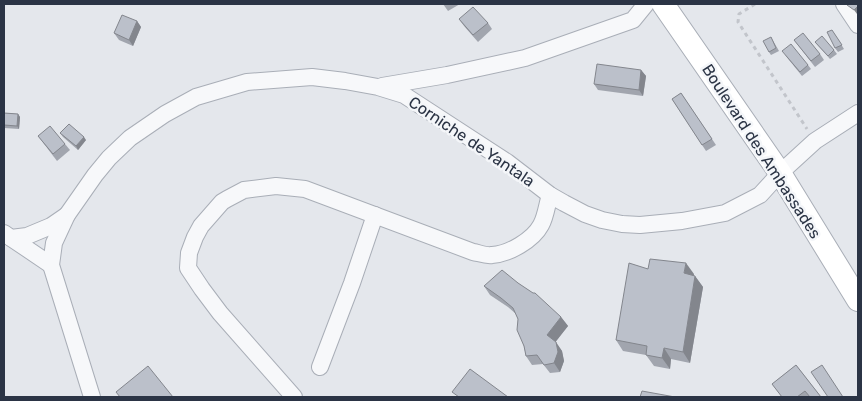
<svg xmlns="http://www.w3.org/2000/svg" width="862" height="401" font-family="Rubik,sans-serif">
  <style>
    .lines { fill: none; stroke-linecap: round; stroke-linejoin: round }
    .street-casing { stroke: #a9aeb7; stroke-width: 18 }
    .secondary-casing { stroke: #a9aeb7; stroke-width: 24 }
    .path { stroke: #c2c5cb; stroke-width: 3; stroke-dasharray: 4 4; stroke-linecap: butt }
    .street { stroke: #f7f8fa; stroke-width: 16 }
    .secondary { stroke: #fff; stroke-width: 22 }
    .wall { fill: #a1a5ae }
    .shaded-wall { fill: #83868d }
    .building { fill: #bbc0ca; stroke: #83868d }
    .labels { text-anchor: middle; stroke-width: 5; stroke-linejoin: round; paint-order: stroke }
    .street-label { font-size: 16px; fill: #2b3445; stroke: #f4f6f9 }
  </style>
  <rect width="100%" height="100%" fill="#e4e7ec"/>
  <g class="lines">
    <defs>
      <g id="street">
        <polyline points="844,4 858,25"/>
        <polyline points="382,86 447,75 525,58 633,20 646,4"/>
        <polyline points="4,233 11,238 27,236 51,226 67,215"/>
        <polyline points="11,238 51,265"/>
        <polyline points="320,367 352,283 375,215"/>
        <polyline points="92,397 51,265 54,243 67,215 95,175 109,158 130,138 165,114 196,97 247,82 312,77 345,81 378,87 404,95 507,162 550,195 564,203 585,214 602,220 622,224 640,225 682,221 725,213 760,195 780,173 815,141 858,113"/>
        <path d="M294,397L220,313L202,289L188,268L189,253L195,237L201,226L222,202L227,199L244,190L276,186L305,189L473,252C479,253 486,256 492,255C509,254 533,240 541,225C546,216 547,204 550,195"/>
      </g>
      <polyline id="secondary" points="663,4 780,173 858,300"/>
    </defs>
    <use href="#street" class="street-casing"/>
    <use href="#secondary" class="secondary-casing"/>
    <polyline class="path" points="755,4 739,14 738,22 807,129"/>
    <use href="#street" class="street"/>
    <use href="#secondary" class="secondary"/>
  </g>
  <g class="wall">
    <polygon points="443,4 460,4 448,11"/>
    <polygon points="459,19 488,23 492,29 478,42 464,26"/>
    <polygon points="137,21 141,27 133,46 119,40 114,33"/>
    <polygon points="832,30 844,49 838,52 835,48"/>
    <polygon points="771,37 779,51 771,55 769,52"/>
    <polygon points="794,40 820,54 824,60 815,67"/>
    <polygon points="815,42 834,50 837,54 830,59"/>
    <polygon points="785,55 808,65 811,69 802,76"/>
    <polygon points="641,70 646,76 643,96 598,90 594,84"/>
    <polygon points="681,93 716,145 706,151 672,99"/>
    <polygon points="4,113 18,114 20,117 19,129 4,128"/>
    <polygon points="60,133 86,140 78,150 63,137"/>
    <polygon points="38,136 65,144 70,150 57,161"/>
    <polygon points="648,269 694,274 693,276 695,276 703,287 690,363 671,359 670,369 654,366 646,355 623,351 616,340"/>
    <polygon points="484,286 561,317 568,326 555,342 562,351 564,361 560,372 550,373 543,364 532,365 526,356 518,319 516,314 508,307 490,295"/>
    <polygon points="796,365 821,397 782,397 772,384"/>
  </g>
  <g class="shaded-wall">
    <polygon points="858,6 858,12 857,14 854,10"/>
    <polygon points="137,21 141,27 133,46 129,40"/>
    <polygon points="641,70 646,76 643,96 639,90"/>
    <polygon points="18,114 20,117 19,129 17,126"/>
    <polygon points="84,137 86,140 78,150 76,146"/>
    <polygon points="686,263 694,274 692,285 684,273"/>
    <polygon points="695,276 703,287 690,363 683,352"/>
    <polygon points="561,317 568,326 554,344 547,335"/>
    <polygon points="556,342 562,351 564,361 560,372 554,363"/>
    <polygon points="664,348 671,359 670,369 662,358"/>
  </g>
  <g class="building">
    <polygon points="848,4 858,4 858,6 854,10 847,5"/>
    <polygon points="473,7 488,23 473,35 459,19"/>
    <polygon points="122,15 137,21 129,40 114,33"/>
    <polygon points="832,30 842,45 835,48 827,32"/>
    <polygon points="803,33 820,54 811,61 794,40"/>
    <polygon points="822,36 834,50 828,56 815,42"/>
    <polygon points="771,37 776,48 769,52 763,41"/>
    <polygon points="791,44 808,65 800,72 782,51"/>
    <polygon points="597,64 641,70 639,90 594,84"/>
    <polygon points="681,93 712,139 702,145 672,99"/>
    <polygon points="4,113 18,114 17,126 4,125"/>
    <polygon points="69,124 84,137 76,146 60,133"/>
    <polygon points="50,126 65,144 53,154 38,136"/>
    <polygon points="650,259 686,263 684,273 695,276 683,352 664,348 662,358 646,355 647,346 616,340 629,263 648,269"/>
    <polygon points="502,270 518,283 533,293 535,293 561,317 547,335 556,342 558,352 554,363 544,365 537,355 526,356 524,346 517,330 518,319 513,308 501,298 484,286"/>
    <polygon points="796,365 821,397 810,397 805,391 797,397 782,397 772,384"/>
    <polygon points="822,365 843,397 828,397 811,372"/>
    <polygon points="148,366 173,397 120,397 116,392"/>
    <polygon points="470,369 508,397 459,397 452,392"/>
    <polygon points="642,391 675,397 640,397"/>
  </g>
  <g class="labels">
    <g class="street-label">
      <text transform="translate(472 141) rotate(34)" y="6">Corniche de Yantala</text>
      <text transform="translate(762 151) rotate(57)" y="6">Boulevard des Ambassades</text>
    </g>
  </g>
  <rect width="862" height="401" fill="none" stroke="#2b3445" stroke-width="10"/>
</svg>
